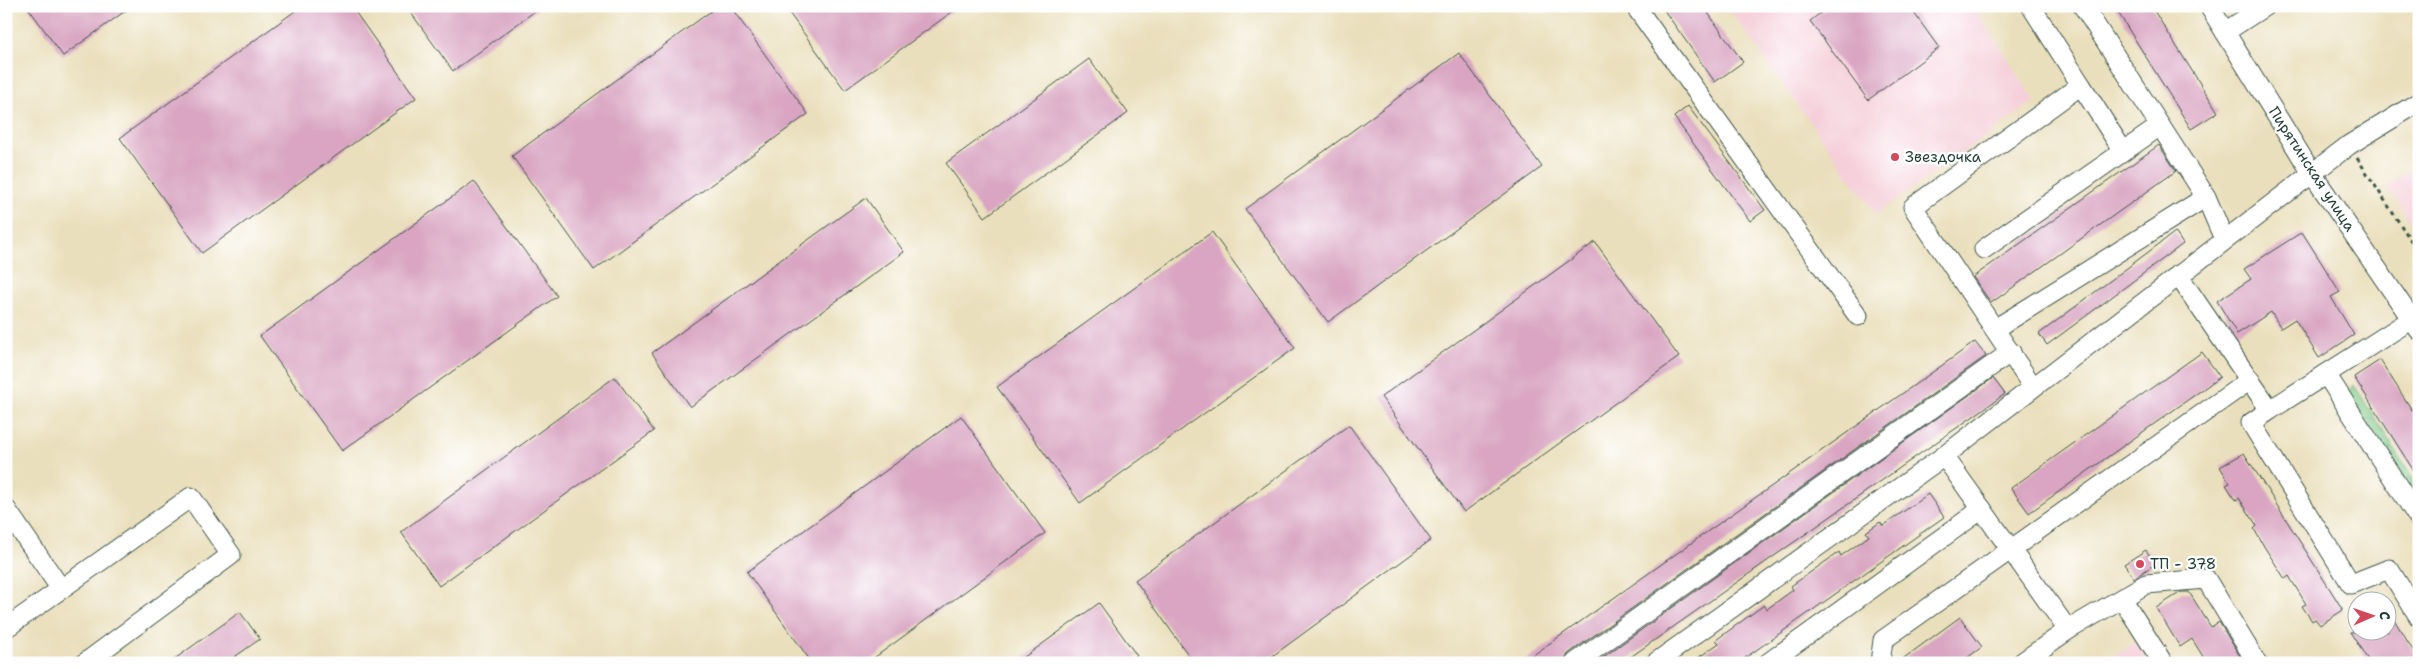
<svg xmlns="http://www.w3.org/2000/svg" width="2425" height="669" font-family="'Shantell Sans',sans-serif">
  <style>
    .built { fill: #f5cfda }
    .green { fill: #7fc987; stroke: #4f835e }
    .building { fill: #d9a5c2 }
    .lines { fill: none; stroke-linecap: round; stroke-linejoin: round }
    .minor-casing { stroke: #3d5548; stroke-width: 21 }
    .path { stroke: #3d5548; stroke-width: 3; stroke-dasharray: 4 4; stroke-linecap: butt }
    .minor { stroke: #fff; stroke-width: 19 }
    .poi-dot { fill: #d1495b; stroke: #fff; stroke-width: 2 }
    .labels { text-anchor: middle; stroke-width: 4.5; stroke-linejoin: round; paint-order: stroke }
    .poi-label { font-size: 15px; fill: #1f3d34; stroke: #fff; text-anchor: start }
    .street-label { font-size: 15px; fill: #1f3d34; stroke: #fff }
  </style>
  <rect width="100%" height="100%" fill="#fff"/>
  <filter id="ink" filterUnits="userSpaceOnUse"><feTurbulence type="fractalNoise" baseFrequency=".02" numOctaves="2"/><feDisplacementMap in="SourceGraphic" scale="10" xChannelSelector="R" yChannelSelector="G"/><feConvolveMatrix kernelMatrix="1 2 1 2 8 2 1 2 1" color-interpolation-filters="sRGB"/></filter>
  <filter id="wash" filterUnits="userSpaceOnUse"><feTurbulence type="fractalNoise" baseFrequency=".0096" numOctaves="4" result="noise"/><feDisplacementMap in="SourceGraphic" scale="20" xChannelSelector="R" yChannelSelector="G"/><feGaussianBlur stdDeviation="1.12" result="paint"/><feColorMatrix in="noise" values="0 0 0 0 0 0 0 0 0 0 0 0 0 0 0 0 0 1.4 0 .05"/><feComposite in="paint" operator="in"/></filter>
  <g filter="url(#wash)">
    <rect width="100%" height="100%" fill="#eadfbc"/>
    <g class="built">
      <polygon points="1727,6 1973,6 2035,101 1876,214"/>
      <polygon points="2419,165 2419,235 2387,185"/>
      <polygon points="2136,642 2151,663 2103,663"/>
    </g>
    <polygon class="green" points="2354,385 2419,488 2419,511 2405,490 2411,478 2403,482 2385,457 2392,449 2382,453 2367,428 2373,418 2365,422 2347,395"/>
    <g id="blocks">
      <g class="building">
        <polygon points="27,6 132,6 63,56"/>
        <polygon points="302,6 351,6 416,98 202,253 120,138"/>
        <polygon points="406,6 542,6 453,71"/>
        <polygon points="718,6 730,6 808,114 594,270 512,156"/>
        <polygon points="784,6 960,6 845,90"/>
        <polygon points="1661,6 1703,6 1743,62 1715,82"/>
        <polygon points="1830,6 1909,6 1939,48 1868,100 1810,21"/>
        <polygon points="2114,6 2151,6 2218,112 2191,129"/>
        <polygon points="1459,53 1542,167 1328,322 1245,209"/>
        <polygon points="1089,59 1128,113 985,217 946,163"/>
        <polygon points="1688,106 1765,210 1750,221 1674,117"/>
        <polygon points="2159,145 2176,171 1991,303 1973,277"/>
        <polygon points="474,181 557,296 342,451 260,336"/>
        <polygon points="866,198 904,252 690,407 652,353"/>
        <polygon points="1212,232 1295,348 1080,503 997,387"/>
        <polygon points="2175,232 2183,244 2047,345 2039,334"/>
        <polygon points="2302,232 2340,292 2331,297 2354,335 2319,358 2295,319 2281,328 2271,312 2237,334 2217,301 2251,279 2244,269"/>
        <polygon points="1595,242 1679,357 1464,512 1381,397"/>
        <polygon points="1975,342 1986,356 1568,654 1564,663 1522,663"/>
        <polygon points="2202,352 2220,377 2029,513 2011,488"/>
        <polygon points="2380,360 2419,421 2419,479 2354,377"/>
        <polygon points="615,377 654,431 439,586 401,532"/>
        <polygon points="1993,378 2005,394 1622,663 1595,663"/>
        <polygon points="961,416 1045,533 867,663 812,663 747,572"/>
        <polygon points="1349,425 1431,540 1263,663 1194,663 1135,580"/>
        <polygon points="2244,453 2343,610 2320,625 2315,619 2312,621 2302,606 2306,604 2289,576 2285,579 2265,548 2254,529 2257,526 2239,498 2236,500 2226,485 2230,483 2220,467"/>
        <polygon points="1928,494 1944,517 1738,663 1691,663 1719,643 1716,640 1764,605 1767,609 1793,590 1791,586 1839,552 1841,556 1869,536 1866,532 1880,522 1883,526"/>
        <polygon points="2146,550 2155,564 2134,578 2124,564"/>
        <polygon points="2181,592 2189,592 2211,627 2219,622 2244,663 2207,663 2192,639 2180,647 2156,608"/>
        <polygon points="1099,603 1137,656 1128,663 1016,663"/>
        <polygon points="2388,610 2419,660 2419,663 2370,663 2350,632 2388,632"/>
        <polygon points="240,612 260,639 226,663 169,663"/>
        <polygon points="1960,617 1982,647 1960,663 1897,663"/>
      </g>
    </g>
  </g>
  <g filter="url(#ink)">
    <use href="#blocks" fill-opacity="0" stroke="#3d5548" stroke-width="1"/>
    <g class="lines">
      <defs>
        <g id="minor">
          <polyline points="1635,6 1858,316"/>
          <polyline points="2031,6 2081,85 1913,207 2033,387"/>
          <polyline points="2083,6 2206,197 2224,239"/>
          <polyline points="2209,6 2313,175 2419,330"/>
          <polyline points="2225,32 2265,6"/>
          <polyline points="2081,85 2123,151"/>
          <polyline points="1984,249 2160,126"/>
          <polyline points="2178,275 2270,410 2412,319"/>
          <polyline points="1995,329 2206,197"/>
          <polyline points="2326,374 2419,519"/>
          <polyline points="2270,410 2251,423 2351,584 2389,569 2419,617"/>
          <polyline points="1944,456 2068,630 2021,663"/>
          <polyline points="6,509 61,589"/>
          <polyline points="2123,600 2163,663"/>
          <polyline points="6,628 191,497 231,555 85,663"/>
          <polyline points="2068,630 2146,584 2206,579 2257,663"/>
          <polyline points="1575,663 2011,352"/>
          <polyline points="1655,663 1944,456 2349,145 2419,102"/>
          <polyline points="1768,663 1982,509"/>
          <polyline points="1880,663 1883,640 2250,380"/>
        </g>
      </defs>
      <use href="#minor" class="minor-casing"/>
      <polyline class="path" points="2357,158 2419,253"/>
      <use href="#minor" class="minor"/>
    </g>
  </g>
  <g class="poi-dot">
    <circle cx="1895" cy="157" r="5"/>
    <circle cx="2140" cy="564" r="5"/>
  </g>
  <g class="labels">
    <g class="poi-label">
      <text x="1905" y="162">Звездочка</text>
      <text x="2150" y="569">ТП - 378</text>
    </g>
    <g class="street-label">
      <text transform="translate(2312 169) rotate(57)" y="5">Пирятинская улица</text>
    </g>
  </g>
  <rect width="2425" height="669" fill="none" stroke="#fff" stroke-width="25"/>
  <g transform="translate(2372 616) rotate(88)"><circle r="24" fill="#ffffff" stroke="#a5b1ae"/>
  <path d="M0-4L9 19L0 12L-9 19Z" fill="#d1495b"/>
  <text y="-8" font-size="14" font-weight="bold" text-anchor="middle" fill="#1f3d34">С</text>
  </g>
</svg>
